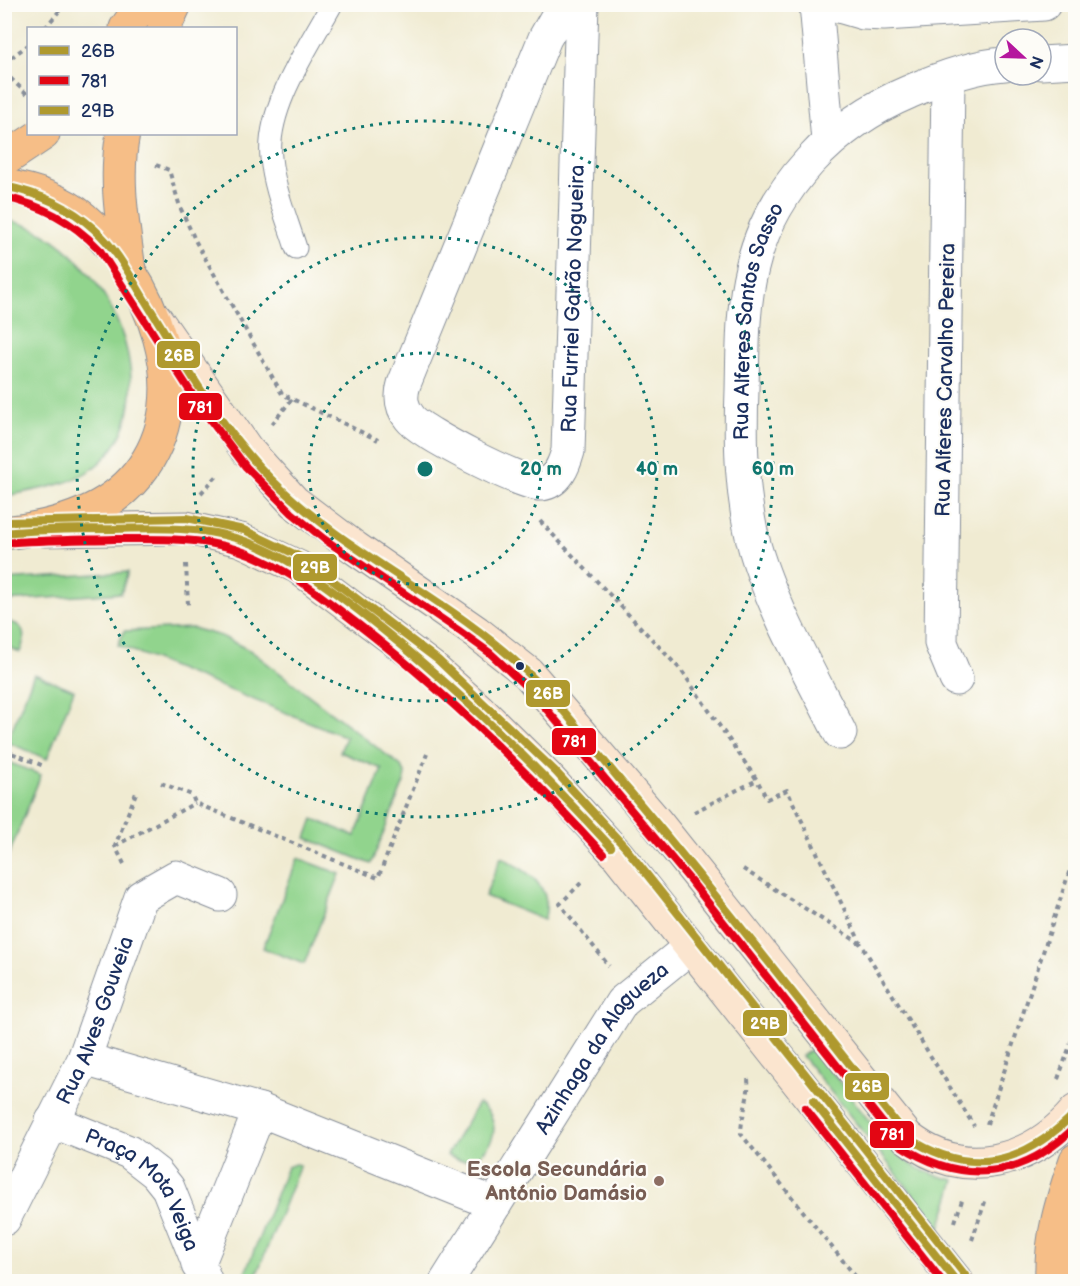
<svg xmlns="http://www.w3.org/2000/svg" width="1080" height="1286" font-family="'Balsamiq Sans',sans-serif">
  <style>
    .green { fill: #91d48d; stroke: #568276; stroke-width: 1.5 }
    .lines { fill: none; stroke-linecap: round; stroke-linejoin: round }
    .lane-casing { stroke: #868d98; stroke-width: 23 }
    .street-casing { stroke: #868d98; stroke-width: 35 }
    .secondary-casing { stroke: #868d98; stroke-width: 35 }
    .primary-casing { stroke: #868d98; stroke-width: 35 }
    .path { stroke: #868d98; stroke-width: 4; stroke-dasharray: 4.5 4.5; stroke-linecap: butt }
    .lane { stroke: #fff; stroke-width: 21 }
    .street { stroke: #fff; stroke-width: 33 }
    .secondary { stroke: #fbe5cf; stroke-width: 33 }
    .primary { stroke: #f6be87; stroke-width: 33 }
    .bus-1-casing { stroke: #fdfcf7; stroke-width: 12 }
    .bus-2-casing { stroke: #fdfcf7; stroke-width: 12 }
    .bus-3-casing { stroke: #fdfcf7; stroke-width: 12 }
    .bus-1 { stroke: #af992e; stroke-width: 8 }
    .bus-2 { stroke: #e30613; stroke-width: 8 }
    .bus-3 { stroke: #af992e; stroke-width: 8 }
    .ring { fill: none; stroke: #0f766e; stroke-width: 3; stroke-dasharray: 3 6 }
    .bus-dot { fill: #1b2f5e; stroke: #fdfcf7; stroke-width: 2 }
    .education-dot { fill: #8d6e63; stroke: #fdfcf7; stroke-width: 2 }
    .labels { text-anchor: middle; stroke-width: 4.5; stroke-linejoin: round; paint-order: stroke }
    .street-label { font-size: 21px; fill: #1b2f5e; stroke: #fdfcf7 }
    .education-label { font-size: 21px; font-weight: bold; fill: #785e54; stroke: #fdfcf7; text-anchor: end }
    .centre { fill: #0f766e; stroke: #fdfcf7; stroke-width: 3 }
    .ring-label { font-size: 18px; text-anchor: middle; font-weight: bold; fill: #0f766e; stroke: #fdfcf7; stroke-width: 4.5; stroke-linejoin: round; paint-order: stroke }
    .line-badge { stroke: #fdfcf7; stroke-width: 2 }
    .badge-label { font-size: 16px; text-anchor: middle; font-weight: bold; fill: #fff }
  </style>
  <rect width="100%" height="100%" fill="#fdfcf7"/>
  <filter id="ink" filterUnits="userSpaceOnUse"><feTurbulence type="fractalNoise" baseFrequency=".0167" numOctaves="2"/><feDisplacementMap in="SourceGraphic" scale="12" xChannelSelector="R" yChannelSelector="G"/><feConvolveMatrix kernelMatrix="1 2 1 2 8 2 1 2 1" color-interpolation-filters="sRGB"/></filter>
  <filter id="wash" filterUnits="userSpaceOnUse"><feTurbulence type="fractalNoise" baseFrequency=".008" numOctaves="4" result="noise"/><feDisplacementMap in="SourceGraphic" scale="24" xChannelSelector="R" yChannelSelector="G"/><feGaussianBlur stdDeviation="1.35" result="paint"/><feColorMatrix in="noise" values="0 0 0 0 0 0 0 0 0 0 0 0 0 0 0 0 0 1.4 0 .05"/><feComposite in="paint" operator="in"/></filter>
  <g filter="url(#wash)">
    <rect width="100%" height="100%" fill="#f0ebd2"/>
    <g class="green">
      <path d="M4,220C102,232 182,403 92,469C67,487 33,490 5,496Z"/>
      <polygon points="128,572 121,593 5,601 5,580"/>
      <path d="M5,622C25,622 27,636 20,652L5,646Z"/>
      <polygon points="192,628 221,636 251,651 401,766 405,773 404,782 371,864 306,838 313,819 355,836 382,769 340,752 346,737 118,645 124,631"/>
      <polygon points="34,674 74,690 47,759 7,742"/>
      <polygon points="5,761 41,775 7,859 4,858"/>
      <path d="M501,857C526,871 555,886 544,920L485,896Z"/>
      <polygon points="298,858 340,874 304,964 263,948"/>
      <path d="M814,1048C842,1083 874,1134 908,1162C921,1172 939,1176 955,1180L940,1228L802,1056Z"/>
      <path d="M478,1103C514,1123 482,1176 447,1155Z"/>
      <polygon points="295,1164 300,1165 254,1281 242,1281 287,1167"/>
    </g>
  </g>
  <g filter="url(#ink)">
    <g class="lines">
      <defs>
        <path id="lane" d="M296,248C287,219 274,189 271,158C266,107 308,48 332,4"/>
        <g id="street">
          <path id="s1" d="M570,4L557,17L545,38L404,384C400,397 401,407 410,418C421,433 523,485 541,484C558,482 564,465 568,451L582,4"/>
          <polyline points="816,4 828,141"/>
          <polyline points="832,4 863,13 884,14 1044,4"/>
          <polyline points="1041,63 1076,61"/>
          <polyline points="948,77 941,643 956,679"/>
          <path id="s2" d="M840,733C812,677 772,607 755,548C741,497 740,442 742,390C743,349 742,308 752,268C771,187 835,123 909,92C938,79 973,66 1005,64"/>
          <polyline points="84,1059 260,1110 495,1204"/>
          <path id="s3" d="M52,1121L129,1152L156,1173L168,1188L206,1282"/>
          <path id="s4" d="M4,1219L84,1059L141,897L176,877L220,895"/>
          <polyline points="198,1265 260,1110"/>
          <path id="s5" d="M446,1282L622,1002L690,947"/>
        </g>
        <g id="secondary">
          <path d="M155,318L246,449L294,502L355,548L476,632L528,673L656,822L907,1137C963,1182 1032,1163 1076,1111"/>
          <polyline points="45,530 187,528 241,540 298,567 432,668 478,709 548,778 617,854 957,1282"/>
        </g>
        <g id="primary">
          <polyline points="126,28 143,4"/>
          <polyline points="164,28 175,4"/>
          <path d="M123,134C114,179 123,225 129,270"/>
          <polyline points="4,160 43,134"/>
          <path d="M4,186C32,190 61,200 83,218C151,276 201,395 138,474C107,513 52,528 4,533"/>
          <path d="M1052,1282C1050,1238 1062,1201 1076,1160"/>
        </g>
      </defs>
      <use href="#lane" class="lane-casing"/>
      <use href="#street" class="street-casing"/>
      <use href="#secondary" class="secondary-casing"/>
      <use href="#primary" class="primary-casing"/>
      <g class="path">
        <polyline points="45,28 65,4"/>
        <polyline points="4,63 28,45"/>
        <polyline points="4,72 28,95"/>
        <polyline points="156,165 169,170 180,207 196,242 282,394 378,440"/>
        <polyline points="272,424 292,399"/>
        <polyline points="201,493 219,474"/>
        <polyline points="540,521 681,670 757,780 767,799 787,790 861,944 974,1126"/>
        <polyline points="186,564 188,605"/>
        <polyline points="4,750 44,766"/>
        <polyline points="161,783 192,795 195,803 378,878 427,754"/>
        <polyline points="694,812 757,780"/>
        <polyline points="115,846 195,803"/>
        <polyline points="124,864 115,846 136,793"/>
        <polyline points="743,869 861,944"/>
        <polyline points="581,883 560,904 609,966"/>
        <path d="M748,1079C750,1098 741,1115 741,1134L860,1282"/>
        <polyline points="1058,1079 1076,1029"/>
        <polyline points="987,1124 1076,851"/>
        <polyline points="955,1222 963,1197"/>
        <polyline points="972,1240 986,1199"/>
      </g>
      <use href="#lane" class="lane"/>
      <use href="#street" class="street"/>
      <use href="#secondary" class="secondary"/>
      <use href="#primary" class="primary"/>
      <defs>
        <g id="bus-1">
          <path d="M4,186C38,193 68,205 94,229C120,252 133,282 151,310C187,368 222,430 271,479C347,555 449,597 526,671C565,708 596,753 631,793C726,906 816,1022 907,1137C971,1179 1024,1164 1076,1112"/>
          <path d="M4,533C41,529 77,529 113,529C156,528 198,526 239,539C286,554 325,585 363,614C453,684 534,763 611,847"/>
          <polyline points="813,1101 957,1282"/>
        </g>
        <g id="bus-2">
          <path d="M4,197C42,205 72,221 99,249L199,405L246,467L292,513L324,539L458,630L490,653L532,692L690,880L900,1145C962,1186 1023,1179 1076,1126"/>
          <path d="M5,543C41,540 77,540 114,539C155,539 196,537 235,549C280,563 318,593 355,622C445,691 526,770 603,854"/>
          <polyline points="805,1108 943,1282"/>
        </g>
        <polyline id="bus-3" points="4,522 187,518 244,530 303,558 438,660 555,771 625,847 965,1275"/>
      </defs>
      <use href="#bus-1" class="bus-1-casing"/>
      <use href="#bus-2" class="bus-2-casing"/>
      <use href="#bus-3" class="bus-3-casing"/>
      <use href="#bus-1" class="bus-1"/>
      <use href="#bus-2" class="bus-2"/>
      <use href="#bus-3" class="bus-3"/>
    </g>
  </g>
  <g class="ring">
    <circle cx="425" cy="469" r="116"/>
    <circle cx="425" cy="469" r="232"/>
    <circle cx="425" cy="469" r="348"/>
  </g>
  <circle class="bus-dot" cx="520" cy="666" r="5"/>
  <circle class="education-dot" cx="659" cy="1181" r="6"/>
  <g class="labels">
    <g class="street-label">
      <text dy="7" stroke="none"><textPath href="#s1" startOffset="798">Rua Furriel Galrão Nogueira</textPath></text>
      <text dy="7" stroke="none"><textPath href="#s2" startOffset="434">Rua Alferes Santos Sasso</textPath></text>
      <text transform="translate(945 380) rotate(-89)" y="7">Rua Alferes Carvalho Pereira</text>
      <text dy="7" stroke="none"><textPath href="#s4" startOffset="219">Rua Alves Gouveia</textPath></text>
      <text dy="7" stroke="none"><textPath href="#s5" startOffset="282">Azinhaga da Alagueza</textPath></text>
      <text dy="7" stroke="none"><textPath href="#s3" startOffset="120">Praça Mota Veiga</textPath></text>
    </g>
    <g class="education-label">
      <text x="647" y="1176">Escola Secundária<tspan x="647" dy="24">António Damásio</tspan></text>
    </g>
  </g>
  <circle cx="425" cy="469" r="9" class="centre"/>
  <g class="ring-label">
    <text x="541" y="475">20 m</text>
    <text x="657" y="475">40 m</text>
    <text x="773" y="475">60 m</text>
  </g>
  <g class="line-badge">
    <rect x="156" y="340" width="45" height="29" rx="6" fill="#af992e"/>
    <rect x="178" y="392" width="45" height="29" rx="6" fill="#e30613"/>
    <rect x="292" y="553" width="46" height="29" rx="6" fill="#af992e"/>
    <rect x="525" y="679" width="46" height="29" rx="6" fill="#af992e"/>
    <rect x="551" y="727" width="46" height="29" rx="6" fill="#e30613"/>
    <rect x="742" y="1009" width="46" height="28" rx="6" fill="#af992e"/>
    <rect x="844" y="1072" width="46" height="29" rx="6" fill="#af992e"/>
    <rect x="869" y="1120" width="46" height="29" rx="6" fill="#e30613"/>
  </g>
  <g class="badge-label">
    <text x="179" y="361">26B</text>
    <text x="200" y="413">781</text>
    <text x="315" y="573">29B</text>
    <text x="548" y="699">26B</text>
    <text x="574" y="747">781</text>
    <text x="765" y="1029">29B</text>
    <text x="867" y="1092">26B</text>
    <text x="892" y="1140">781</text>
  </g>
  <rect width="1080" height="1286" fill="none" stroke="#fdfcf7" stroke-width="24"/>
  <rect x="27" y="27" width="210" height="108" fill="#fdfcf7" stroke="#a3aaba" stroke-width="1.5"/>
  <rect x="39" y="46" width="30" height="9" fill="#af992e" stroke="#a3aaba" stroke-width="1.5"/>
  <text x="81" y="57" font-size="18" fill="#1b2f5e">26B</text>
  <rect x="39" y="76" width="30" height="9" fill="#e30613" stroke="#a3aaba" stroke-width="1.5"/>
  <text x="81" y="87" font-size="18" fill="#1b2f5e">781</text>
  <rect x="39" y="106" width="30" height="9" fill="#af992e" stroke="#a3aaba" stroke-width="1.5"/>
  <text x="81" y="117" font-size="18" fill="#1b2f5e">29B</text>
  <g transform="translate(1023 57) rotate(112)"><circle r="28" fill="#fdfcf7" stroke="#a3aaba" stroke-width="1.5"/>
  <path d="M0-4.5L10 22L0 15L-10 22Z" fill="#b5179e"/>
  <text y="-9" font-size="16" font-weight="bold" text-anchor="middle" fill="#1b2f5e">N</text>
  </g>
</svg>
